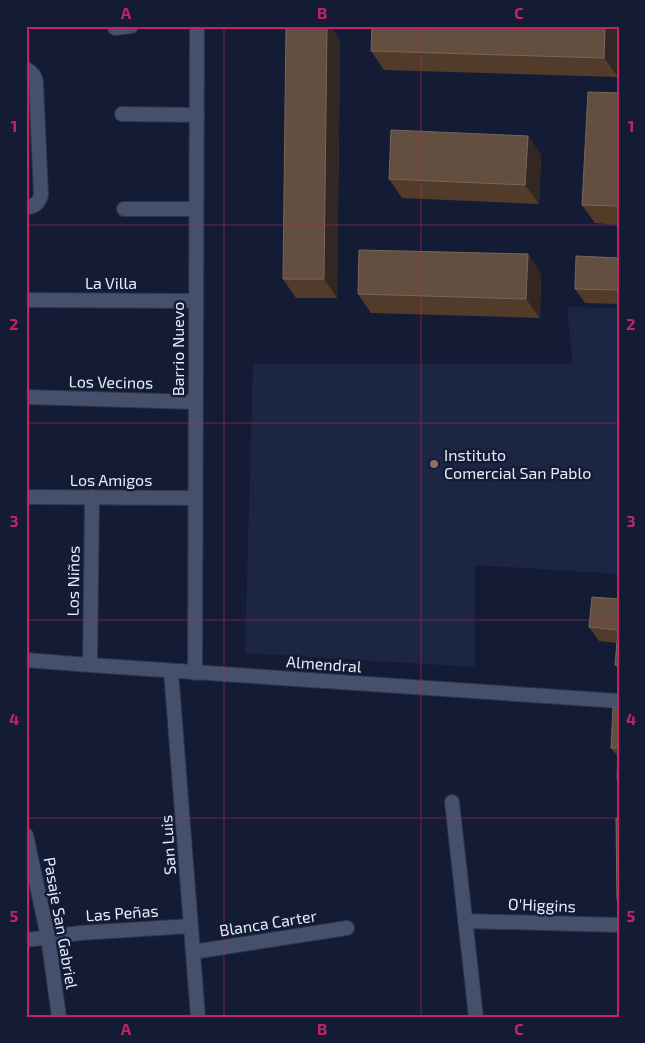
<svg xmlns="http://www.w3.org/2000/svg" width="645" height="1043" font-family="'Exo 2',sans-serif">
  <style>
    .built { fill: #1c2644 }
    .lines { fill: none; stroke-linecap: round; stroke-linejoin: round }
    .minor-casing { stroke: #303448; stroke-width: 16 }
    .minor { stroke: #45506c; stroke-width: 14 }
    .wall { fill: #523c29 }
    .shaded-wall { fill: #332724 }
    .building { fill: #624f40; stroke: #76675d }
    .grid { fill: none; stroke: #c42363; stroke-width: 1; stroke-opacity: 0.55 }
    .education-dot { fill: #8d6e63; stroke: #141c35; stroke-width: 2 }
    .labels { text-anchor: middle; stroke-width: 5; stroke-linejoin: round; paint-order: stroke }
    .street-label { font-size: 16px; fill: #e4ebfc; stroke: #141c35 }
    .poi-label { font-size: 16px; fill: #e4ebfc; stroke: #141c35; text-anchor: start }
    .neatline { fill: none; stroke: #c42363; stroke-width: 2 }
    .grid-label { font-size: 16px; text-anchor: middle; font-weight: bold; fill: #c42363 }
  </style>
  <rect width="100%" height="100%" fill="#141c35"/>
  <polygon class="built" points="567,307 619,308 619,574 475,565 475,667 245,653 253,364 573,364"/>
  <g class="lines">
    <defs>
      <g id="minor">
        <polyline points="115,28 131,26"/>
        <path d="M26,69C32,72 35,76 36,82L41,195C39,203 34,207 26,207"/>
        <polyline points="122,114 197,115"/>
        <polyline points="124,209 196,209"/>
        <polyline points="26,300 196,301"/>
        <polyline points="26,397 195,402"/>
        <polyline points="26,497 195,498"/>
        <polyline points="26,660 90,665 619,701"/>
        <polyline points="90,665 92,497"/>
        <polyline points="171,671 198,1017"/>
        <polyline points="195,673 197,26"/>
        <polyline points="452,802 476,1017"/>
        <polyline points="26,835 48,937 59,1017"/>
        <polyline points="465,921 619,925"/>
        <polyline points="26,940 80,933 191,926"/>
        <polyline points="193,952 347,928"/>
      </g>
    </defs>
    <use href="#minor" class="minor-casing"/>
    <use href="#minor" class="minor"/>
  </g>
  <g class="wall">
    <polygon points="327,26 330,26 340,41 337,298 296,298 283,279"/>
    <polygon points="619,31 618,77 384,70 371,51"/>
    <polygon points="619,93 619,225 595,223 582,205"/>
    <polygon points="528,136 541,155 539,204 402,198 389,179"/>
    <polygon points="619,258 619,304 585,303 575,289"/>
    <polygon points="541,273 540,318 371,313 358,294"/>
    <polygon points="619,599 619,670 615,665 617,643 599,641 589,627"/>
    <polygon points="619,708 619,782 617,779 618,757 611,748"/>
  </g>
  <g class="shaded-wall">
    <polygon points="327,26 330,26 340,41 337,298 324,279"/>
    <polygon points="605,26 615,26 619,31 618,77 604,58"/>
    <polygon points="528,136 541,155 539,204 525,185"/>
    <polygon points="528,254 541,273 540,318 526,299"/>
  </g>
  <g class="building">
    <polygon points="286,26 327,26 324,279 283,279"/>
    <polygon points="372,26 605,26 604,58 371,51"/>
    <polygon points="588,92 619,93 619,206 582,205"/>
    <polygon points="391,130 528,136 525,185 389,179"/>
    <polygon points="359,250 528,254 526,299 358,294"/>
    <polygon points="576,256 619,258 619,290 575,289"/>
    <polygon points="592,597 619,599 619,665 615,665 618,630 589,627"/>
    <polygon points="613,707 619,708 619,779 617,779 618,748 611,748"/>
    <polygon points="616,818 619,819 619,900 617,900"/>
  </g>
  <path class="grid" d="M224,26V1017M421,26V1017M26,225H619M26,423H619M26,620H619M26,818H619"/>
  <circle class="education-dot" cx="434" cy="464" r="5"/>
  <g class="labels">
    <g class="street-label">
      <text x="111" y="289">La Villa</text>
      <text transform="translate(178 349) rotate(-90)" y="6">Barrio Nuevo</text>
      <text transform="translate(111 382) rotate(1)" y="6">Los Vecinos</text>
      <text x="111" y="486">Los Amigos</text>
      <text transform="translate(73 581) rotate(-89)" y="6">Los Niños</text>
      <text transform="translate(324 664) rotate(4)" y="6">Almendral</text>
      <text transform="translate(168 845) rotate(-94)" y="6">San Luis</text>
      <text transform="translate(542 905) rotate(2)" y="6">O'Higgins</text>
      <text transform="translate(122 913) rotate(-4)" y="6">Las Peñas</text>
      <text transform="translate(61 923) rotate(80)" y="6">Pasaje San Gabriel</text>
      <text transform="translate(268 923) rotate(-9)" y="6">Blanca Carter</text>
    </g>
    <g class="poi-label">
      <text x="444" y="461">Instituto<tspan x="444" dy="18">Comercial San Pablo</tspan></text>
    </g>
  </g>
  <rect width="645" height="1043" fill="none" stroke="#141c35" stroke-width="55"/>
  <rect x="28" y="28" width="590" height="988" class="neatline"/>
  <g class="grid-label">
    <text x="126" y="19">A</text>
    <text x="322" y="19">B</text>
    <text x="519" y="19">C</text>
    <text x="14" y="132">1</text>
    <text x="631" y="132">1</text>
    <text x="14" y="330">2</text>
    <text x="631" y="330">2</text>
    <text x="14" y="527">3</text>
    <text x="631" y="527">3</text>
    <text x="14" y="725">4</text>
    <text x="631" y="725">4</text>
    <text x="14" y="922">5</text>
    <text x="631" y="922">5</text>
    <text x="126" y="1035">A</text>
    <text x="322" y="1035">B</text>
    <text x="519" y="1035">C</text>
  </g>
</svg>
